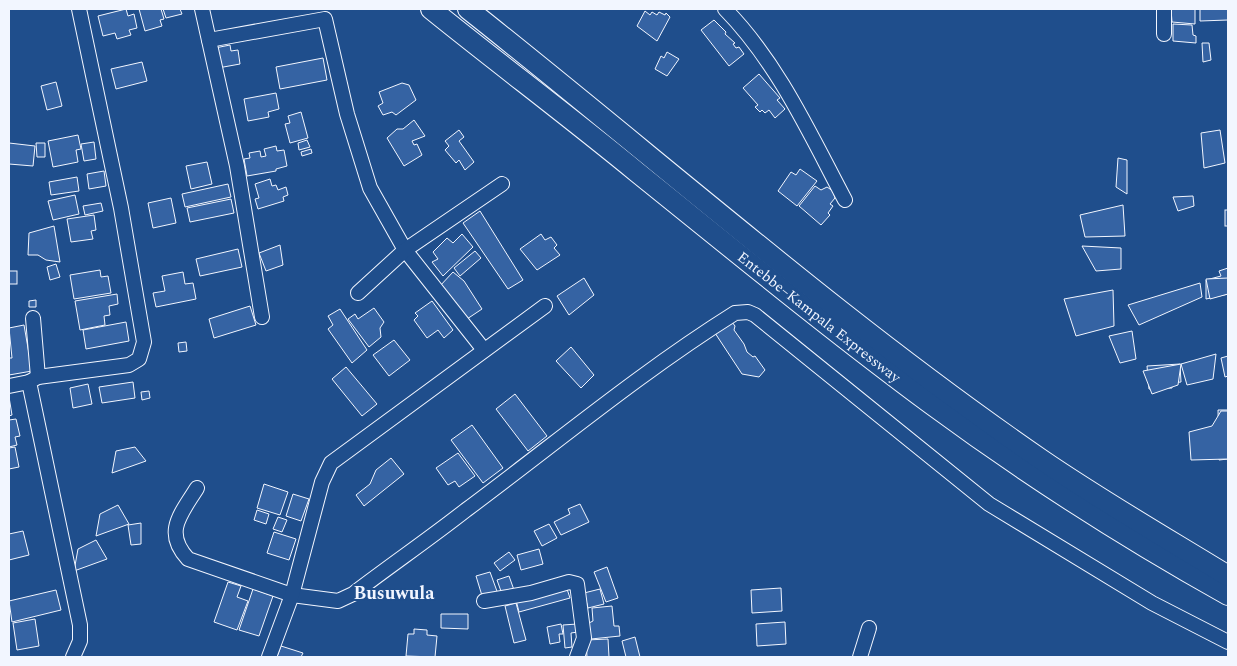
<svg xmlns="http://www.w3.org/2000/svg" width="1237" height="666" font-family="Spectral,serif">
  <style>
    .building { fill: #3563a3; stroke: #f2f6ff }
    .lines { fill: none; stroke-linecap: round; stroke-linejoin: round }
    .minor-casing { stroke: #f2f6ff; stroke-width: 16 }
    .highway-casing { stroke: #f2f6ff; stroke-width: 22 }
    .minor { stroke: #1f4e8c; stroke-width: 14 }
    .highway { stroke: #1f4e8c; stroke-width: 20 }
    .labels { text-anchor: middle; stroke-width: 4; stroke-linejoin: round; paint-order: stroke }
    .street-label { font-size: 15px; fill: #f2f6ff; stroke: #1f4e8c }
    .quarter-label { font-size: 18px; font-weight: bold; fill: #f2f6ff; stroke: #1f4e8c }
  </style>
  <rect width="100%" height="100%" fill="#1f4e8c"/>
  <g class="building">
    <polygon points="126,9 128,16 134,14 137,28 129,30 131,35 117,39 115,33 103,36 98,16"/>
    <polygon points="139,9 161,9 164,19 160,20 162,26 145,31"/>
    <polygon points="163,9 180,9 182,14 166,18"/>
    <polygon points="1171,9 1195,9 1195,24 1172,22"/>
    <polygon points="1200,9 1228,9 1228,20 1200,21"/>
    <polygon points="645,11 650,15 652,12 657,15 659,12 665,15 666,13 670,17 657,41 637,26"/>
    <polygon points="714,20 726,32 725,34 735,43 733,44 736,48 739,47 744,54 729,66 701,30"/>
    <polygon points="1173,24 1192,25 1193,35 1196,36 1196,43 1173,41"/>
    <polygon points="1202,43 1209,43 1211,60 1203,62"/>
    <polygon points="230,45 231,51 238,50 240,64 218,68 215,48"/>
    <polygon points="667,52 679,59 667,76 655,69 661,56 664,58"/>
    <polygon points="323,58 327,80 280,89 276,67"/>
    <polygon points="142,62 147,81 116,89 111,69"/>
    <polygon points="759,74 780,98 777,100 785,109 775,118 769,110 765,113 762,110 760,112 755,107 758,105 743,88"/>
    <polygon points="56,82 62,106 47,110 41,86"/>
    <polygon points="402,83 409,85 416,100 396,115 392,112 383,115 378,106 383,103 379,92"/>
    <polygon points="276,93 279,109 268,112 269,117 248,121 244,99"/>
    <polygon points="301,112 308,138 290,143 285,124 290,123 288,116"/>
    <polygon points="414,120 425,136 412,141 414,145 417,144 422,155 404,166 387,138 397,129 403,129"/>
    <polygon points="459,130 464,137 459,141 474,162 465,170 459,160 456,163 445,150 449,146 445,141"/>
    <polygon points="1220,130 1225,163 1204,168 1201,133"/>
    <polygon points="78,135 81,149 76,150 78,162 53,167 48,141"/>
    <polygon points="307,140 310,147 299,150 298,143"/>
    <polygon points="94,142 96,159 84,161 81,144"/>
    <polygon points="9,143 35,146 33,166 9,164"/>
    <polygon points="36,143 45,143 45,157 37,157"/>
    <polygon points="276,146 277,151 284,150 287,166 276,169 276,171 247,176 244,159 250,158 249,153 260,151 261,157 266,156 264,149"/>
    <polygon points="311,149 312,153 302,156 301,152"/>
    <polygon points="1118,158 1127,160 1127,194 1116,187"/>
    <polygon points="207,162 212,184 191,189 186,166"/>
    <polygon points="800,169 817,181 797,206 778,191 791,172 796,175"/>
    <polygon points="104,171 106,186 89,189 87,174"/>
    <polygon points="77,177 79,191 51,195 49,182"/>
    <polygon points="270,179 272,186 276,185 278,190 286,187 288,195 283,197 284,201 258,209 255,199 259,198 255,184"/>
    <polygon points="228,184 231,197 185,207 182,194"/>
    <polygon points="815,186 821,190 827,187 833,191 835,198 830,204 833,206 828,213 830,215 821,225 799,206"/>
    <polygon points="75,195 79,214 53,220 48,201"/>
    <polygon points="1193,196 1194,206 1178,211 1173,197"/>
    <polygon points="171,198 176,223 153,228 148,203"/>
    <polygon points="231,199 234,213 190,222 187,208"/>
    <polygon points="101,203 103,211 85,215 83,206"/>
    <polygon points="1123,205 1125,236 1085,237 1080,215"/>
    <rect x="1225" y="210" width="3" height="16"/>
    <polygon points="480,211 523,280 508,289 463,223"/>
    <polygon points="94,215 96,230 91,231 93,239 71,242 67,219"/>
    <polygon points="54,226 60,262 46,260 38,255 28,255 29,233"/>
    <polygon points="462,234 473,247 443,276 432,262 438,259 433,252 447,238 453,243"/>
    <polygon points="541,234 545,240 551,237 557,245 554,248 560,255 537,270 520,249"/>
    <polygon points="280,245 283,265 266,271 259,253"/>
    <polygon points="1082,246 1121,248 1121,269 1096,271"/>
    <polygon points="238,249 242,267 200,276 196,259"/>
    <polygon points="475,251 481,258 460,276 454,268"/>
    <polygon points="56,264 60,277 50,280 47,267"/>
    <polygon points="1228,268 1228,294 1206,299 1206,280 1221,276 1219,271"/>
    <polygon points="100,270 101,277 108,276 111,293 74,299 70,275"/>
    <rect x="9" y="271" width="8" height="13"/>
    <polygon points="183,272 185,284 193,283 196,299 156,307 153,293 165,291 162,276"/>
    <polygon points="453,272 464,281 482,309 467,319 439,287"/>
    <polygon points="584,278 594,295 569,315 557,296"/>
    <polygon points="1228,278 1228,294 1210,299 1206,279"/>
    <polygon points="1200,283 1202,297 1139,325 1128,305"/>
    <polygon points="1113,290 1114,326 1076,336 1064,299"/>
    <polygon points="117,294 118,304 109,306 110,315 104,316 105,325 80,330 75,301"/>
    <polygon points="36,300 36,307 29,307 29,301"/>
    <polygon points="432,301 453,330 444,338 438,330 427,338 414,320 418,316 415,313"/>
    <polygon points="250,306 256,325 214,338 209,319"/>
    <polygon points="374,308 384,322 380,328 381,337 369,347 348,319 355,314 358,319"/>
    <polygon points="340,309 367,350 352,363 328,329 333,325 328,316"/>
    <polygon points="126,322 129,341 86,349 83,330"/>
    <polygon points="732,322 735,326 734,330 744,344 747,352 753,357 755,356 765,370 759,377 742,374 715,333"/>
    <polygon points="24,325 32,371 9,375 9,358 12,358 9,328"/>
    <polygon points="1132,331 1136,359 1120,363 1109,336"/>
    <polygon points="394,340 410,360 389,376 373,355"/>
    <polygon points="186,342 187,351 179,352 178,343"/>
    <polygon points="571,347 594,375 581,388 556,361"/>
    <polygon points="1216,354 1213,379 1187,385 1181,364"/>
    <polygon points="1228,356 1228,376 1225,377 1221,358"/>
    <polygon points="1180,364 1181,382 1172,383 1172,388 1149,389 1147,366"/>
    <polygon points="1181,364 1178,385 1152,394 1143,371"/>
    <polygon points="346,367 377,404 362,416 332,379"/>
    <polygon points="133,382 135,398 102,403 99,387"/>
    <polygon points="88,384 92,404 73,408 70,388"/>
    <polygon points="149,391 150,398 142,400 141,392"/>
    <polygon points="515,394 547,436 528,451 496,409"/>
    <polygon points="9,397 12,415 9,416"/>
    <polygon points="1218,410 1228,410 1228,459 1219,460"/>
    <polygon points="1221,411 1228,411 1228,459 1191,460 1189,432 1212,426"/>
    <polygon points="16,419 20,436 15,437 17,445 9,447 9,420"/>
    <polygon points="472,425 503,468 483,483 451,440"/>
    <polygon points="15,447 19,467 9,469 9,448"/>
    <polygon points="135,447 146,461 112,473 116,451"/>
    <polygon points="458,453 475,476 459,487 455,481 448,485 436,468"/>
    <polygon points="391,458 404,474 364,506 356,495 370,484 376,470"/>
    <polygon points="264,484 288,492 280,515 257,508"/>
    <polygon points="293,494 309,499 301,521 286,516"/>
    <polygon points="580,504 589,522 561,535 554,522 570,514 568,509"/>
    <polygon points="118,505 129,524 96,536 100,514"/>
    <polygon points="257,510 269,514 266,524 254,520"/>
    <polygon points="278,517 287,520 282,532 273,529"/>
    <polygon points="141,523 141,544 131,545 128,525"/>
    <polygon points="549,524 557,538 542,546 534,531"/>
    <polygon points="23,531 29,555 9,560 9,534"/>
    <polygon points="274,532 296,539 289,560 267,553"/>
    <polygon points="96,540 107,559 74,571 78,549"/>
    <polygon points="539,549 543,564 521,570 517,555"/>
    <polygon points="509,552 515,560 500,571 494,563"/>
    <polygon points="607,567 618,598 606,602 594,572"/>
    <polygon points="490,572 498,594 483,599 476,576"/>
    <polygon points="509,576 514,590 502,594 497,580"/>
    <polygon points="228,582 241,586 237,597 248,601 237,630 214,622"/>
    <polygon points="566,586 570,598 519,612 516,600"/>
    <polygon points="781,588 782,611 752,613 751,590"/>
    <polygon points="253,589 273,596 259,636 239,630"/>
    <polygon points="600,589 604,604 588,608 584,593"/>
    <polygon points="56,590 61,610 12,622 9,601"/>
    <polygon points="516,603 526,640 514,643 505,606"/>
    <polygon points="612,606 614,626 619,626 620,636 591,639 589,623 593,621 592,608"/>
    <polygon points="441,614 468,614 468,629 441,628"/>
    <polygon points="35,619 39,646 17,650 13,623"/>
    <polygon points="785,622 786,644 757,646 756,624"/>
    <polygon points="561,624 563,634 559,634 560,642 550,644 547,627"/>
    <polygon points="577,624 578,632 571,633 572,647 565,648 563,625"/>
    <polygon points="414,629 427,630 427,635 437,636 435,657 406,656 408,634 414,634"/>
    <polygon points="635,637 640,657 626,657 622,641"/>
    <polygon points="608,639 609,657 587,657 586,640"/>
    <polygon points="281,646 303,653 301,657 277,657"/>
  </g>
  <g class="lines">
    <defs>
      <g id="minor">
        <polyline points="202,9 237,166 262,317"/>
        <path d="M725,9C778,63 810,134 845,200"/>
        <polyline points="1164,9 1164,34"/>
        <polyline points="209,40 325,19 347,114 370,188 405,250 484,350"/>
        <polyline points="358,293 405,250 502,184"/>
        <polyline points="33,318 38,377"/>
        <polyline points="9,386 29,382"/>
        <path d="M197,488C181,514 163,532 188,559L292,595L338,601L353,594C391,565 429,539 466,510C556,443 641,372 735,313L748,312L755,315L989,504L1152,603L1228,642"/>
        <polyline points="484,601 531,593 569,582 577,584 584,638 577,657"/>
        <polyline points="73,657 80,641 80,625 29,382 38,377 129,365 139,359 144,342 121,208 79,9"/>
        <polyline points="269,657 292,595 322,482 331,463 545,306"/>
        <polyline points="860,657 869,628"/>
      </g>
      <g id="highway">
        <path d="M431,9C499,64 570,117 638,173C735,251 831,330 931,404C1026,474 1126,538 1228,595"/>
        <path d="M468,9C659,160 841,322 1042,460C1102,501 1166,538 1228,576"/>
      </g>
    </defs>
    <use href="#minor" class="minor-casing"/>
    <use href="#highway" class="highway-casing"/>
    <use href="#minor" class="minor"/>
    <use href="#highway" class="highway"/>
  </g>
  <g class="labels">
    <g class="street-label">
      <text transform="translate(819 317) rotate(38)" y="5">Entebbe–Kampala Expressway</text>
    </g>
    <g class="quarter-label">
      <text x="394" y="599">Busuwula</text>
    </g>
  </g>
  <rect width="1237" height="666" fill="none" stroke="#f2f6ff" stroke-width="20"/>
</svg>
